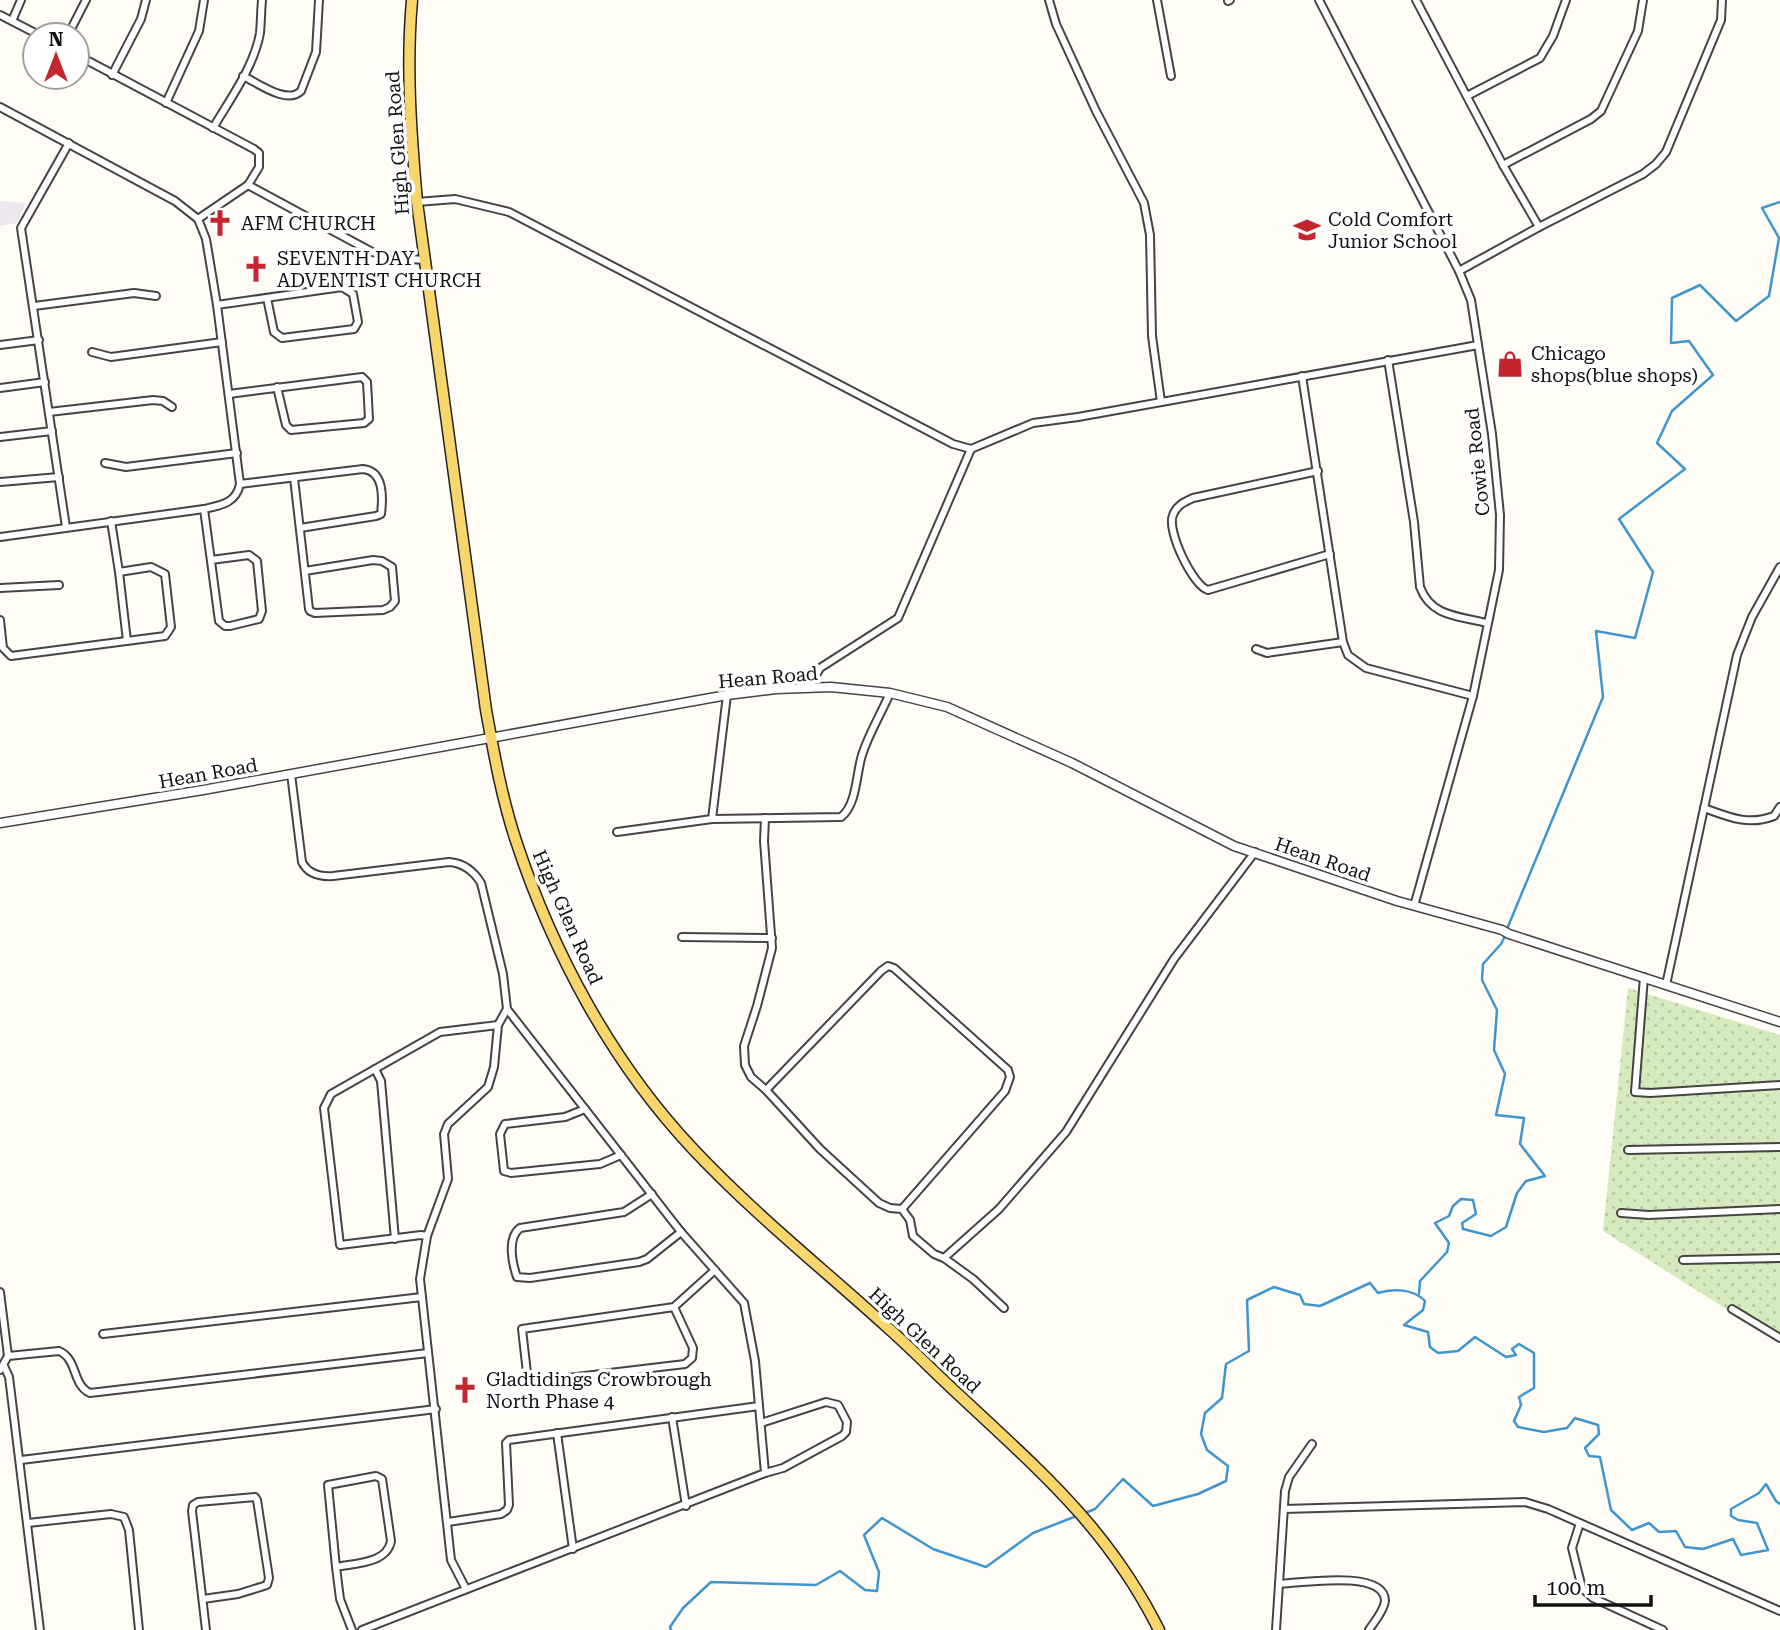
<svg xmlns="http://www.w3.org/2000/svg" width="1780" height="1630" font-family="'Roboto Serif',serif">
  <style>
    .industrial { fill: #eee6ef }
    .grass { fill: url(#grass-dots) }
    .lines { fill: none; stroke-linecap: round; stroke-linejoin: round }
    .stream { stroke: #3f96cf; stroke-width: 2.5 }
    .minor-casing { stroke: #444; stroke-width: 10 }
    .tertiary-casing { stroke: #444; stroke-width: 11 }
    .primary-casing { stroke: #222; stroke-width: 13 }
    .minor { stroke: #fff; stroke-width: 6 }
    .tertiary { stroke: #fff; stroke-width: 8 }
    .primary { stroke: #f9d66b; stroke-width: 10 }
    .labels { text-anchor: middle; stroke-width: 7; stroke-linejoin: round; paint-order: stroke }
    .street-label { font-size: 19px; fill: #111; stroke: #fff }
    .poi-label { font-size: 19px; fill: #111; stroke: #fff; text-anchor: start }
  </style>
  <defs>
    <pattern id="grass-dots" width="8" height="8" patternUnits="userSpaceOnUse" patternTransform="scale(1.75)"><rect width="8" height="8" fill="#d5ebbd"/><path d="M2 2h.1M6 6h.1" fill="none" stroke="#b6c8a1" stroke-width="1.8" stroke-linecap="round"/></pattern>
  </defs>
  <rect width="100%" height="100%" fill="#fffdf5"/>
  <polygon class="industrial" points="0,201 26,203 17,223 0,226"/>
  <polygon class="grass" points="1628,988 1780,1035 1780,1343 1603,1231"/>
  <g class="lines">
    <g class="stream">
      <polyline points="1507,929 1603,697 1596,631 1635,638 1653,572 1619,519 1685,469 1657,443 1672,411 1713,375 1689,341 1671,343 1672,298 1700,285 1736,321 1769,296 1779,238 1762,208 1780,202"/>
      <polyline points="1419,1294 1420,1281 1447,1252 1449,1243 1435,1223 1449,1216 1453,1206 1461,1199 1473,1200 1476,1214 1462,1223 1463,1229 1491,1236 1506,1227 1517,1193 1526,1181 1545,1176 1520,1144 1524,1118 1496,1115 1505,1074 1494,1050 1497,1010 1482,980 1483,964 1501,944 1505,936"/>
      <path d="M1085,1513L1095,1509L1123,1479L1153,1506L1198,1494L1226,1481L1228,1466L1207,1450L1201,1434L1205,1413L1222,1398L1226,1364L1249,1351L1247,1300L1274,1287L1300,1295L1304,1304L1320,1306L1370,1283L1378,1293C1393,1288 1414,1289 1425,1301L1423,1310L1404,1325L1428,1332L1430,1347L1438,1353L1458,1351L1475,1337L1506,1357L1516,1355L1512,1349L1519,1344L1534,1353V1388L1519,1397L1521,1405L1514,1421L1518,1427L1544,1432L1567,1428L1575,1418L1598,1425L1599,1434L1585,1448L1589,1456L1600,1457L1611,1510L1632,1530L1649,1523L1659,1532L1676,1531L1685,1547L1703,1549L1733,1539L1741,1555L1768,1550L1757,1523L1738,1520L1731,1516V1509L1759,1493L1766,1484L1776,1501L1780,1504"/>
      <polyline points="671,1630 670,1627 683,1608 711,1582 816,1585 840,1571 865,1590 877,1591 879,1572 864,1535 882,1518 933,1549 986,1567 1033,1533 1079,1515"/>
    </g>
    <defs>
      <g id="minor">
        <polyline points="1049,0 1056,24 1096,111 1144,203 1150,235 1152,336 1161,402"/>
        <polyline points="1157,0 1171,76"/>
        <polyline points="1319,0 1459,271 1471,300 1492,434 1500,515 1499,570 1473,696 1414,906"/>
        <polyline points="1416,0 1503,165 1539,227 1459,271"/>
        <polyline points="1228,1 1230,0"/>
        <polyline points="0,15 39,35"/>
        <polyline points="12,21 21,0"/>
        <polyline points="68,35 86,0"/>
        <polyline points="77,55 254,149 259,153 259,167 248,185"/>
        <polyline points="112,75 141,19 146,0"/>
        <path d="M243,76C258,83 287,105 301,91L316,52L319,0"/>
        <polyline points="1467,96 1540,58 1553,36 1566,0"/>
        <polyline points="166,103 199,31 204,0"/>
        <path d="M0,107L175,201L198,219L206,239L217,305L240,484C236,503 222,505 204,509L0,537"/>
        <path d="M213,128C230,99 254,67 260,33C261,22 261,11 262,0"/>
        <polyline points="1503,165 1591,119 1601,111 1638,31 1643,0"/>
        <polyline points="417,202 455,199 509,212 953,444 971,449 1033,423 1078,417 1478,345"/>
        <polyline points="198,219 248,185 372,252 396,258 424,260"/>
        <polyline points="1539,227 1643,174 1656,164 1666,152 1721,20 1722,0"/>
        <polyline points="217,305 342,287 353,294 358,322 354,329 282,338 274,332 267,298"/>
        <polyline points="34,306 134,293 156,296"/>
        <polyline points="0,345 39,340"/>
        <polyline points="92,352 111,357 222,342"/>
        <path d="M1388,360L1414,522L1420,587C1431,617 1459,616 1487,623"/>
        <polyline points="1302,376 1343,642 1348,655 1366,668 1473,696"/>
        <polyline points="0,388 45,382"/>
        <polyline points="229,394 362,377 367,382 369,419 364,423 291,430 286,425 277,387"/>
        <polyline points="49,412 153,400 163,401 172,407"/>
        <polyline points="0,437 52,431"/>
        <polyline points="105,463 126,467 237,453"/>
        <path d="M1318,471L1193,498C1184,502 1177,505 1173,515C1166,530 1193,586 1208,590L1330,554"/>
        <polyline points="294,478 309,609 310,611 315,613 383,610 390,607 395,601 392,567 382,561 373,560 305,571"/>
        <polyline points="0,482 59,477"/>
        <path d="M240,484L363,469C384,471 383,497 381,514L376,516L300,528"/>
        <polyline points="204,509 219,621 225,626 230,626 259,619 262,611 257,561 249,555 211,560"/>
        <polyline points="66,527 21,228 69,143"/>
        <polyline points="119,572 127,641"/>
        <polyline points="0,588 59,585"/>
        <polyline points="0,620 3,648 11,656 165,636 171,627 165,574 151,567 119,572 111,521"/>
        <polyline points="1256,649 1267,653 1343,642"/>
        <polyline points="809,688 820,668 898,618 971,449"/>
        <path d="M291,774L302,862C308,874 319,877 333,876L449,862C463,863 473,870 481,883L503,974L507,1009L681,1232L744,1303L755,1361L765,1473L362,1630"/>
        <path d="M1704,808C1729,817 1748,826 1774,816L1780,807"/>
        <polyline points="765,818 764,841 772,948 757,1006 744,1046 745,1065 751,1077 766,1090 820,1149 879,1203 890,1208 902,1209 910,1220 913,1236 934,1254 944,1258 999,1209 1066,1132 1174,959 1255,852"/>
        <polyline points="712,819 727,695"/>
        <path d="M617,832L712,819L841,817C857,805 856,774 862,755C869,733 881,714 890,693"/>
        <polyline points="682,937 772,938"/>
        <polyline points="1644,977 1635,1092 1650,1093 1780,1085"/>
        <polyline points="1666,985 1737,655 1752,617 1780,567"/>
        <polyline points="375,1069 381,1081 395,1239"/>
        <polyline points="766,1090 881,971 888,966 894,968 1008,1070 1010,1077 1005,1091 902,1209"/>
        <polyline points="585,1109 565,1117 505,1124 500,1134 504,1171 511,1173 600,1164 621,1155"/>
        <polyline points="1628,1150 1780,1147"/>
        <path d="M652,1194L624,1212L520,1228C507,1238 512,1263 517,1277L530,1278L639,1262L647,1259L681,1232"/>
        <polyline points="1621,1213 1649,1215 1780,1209"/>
        <polyline points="427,1236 421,1235 340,1245 324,1108 331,1094 440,1032 498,1025"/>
        <polyline points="944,1258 973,1279 1004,1308"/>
        <polyline points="1683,1260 1780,1258"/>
        <polyline points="0,1292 8,1356 0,1370"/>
        <polyline points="674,1307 693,1348 692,1358 685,1364 543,1381 530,1379 527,1373 522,1329 674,1307 715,1270"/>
        <polyline points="1732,1309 1780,1338"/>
        <polyline points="103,1334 422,1297"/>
        <path d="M8,1356L59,1351C78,1359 72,1385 90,1393L428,1353"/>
        <polyline points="4,1366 9,1377 40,1630"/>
        <polyline points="672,1417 686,1506"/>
        <polyline points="761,1423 826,1402 838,1405 847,1422 846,1432 842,1436 783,1468 765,1473"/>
        <polyline points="557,1433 573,1549"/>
        <polyline points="21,1460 436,1409"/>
        <path d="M376,1476L382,1479L391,1541C387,1564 354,1563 336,1567L328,1485Z"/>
        <polyline points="1284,1509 1525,1502 1548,1509 1780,1611"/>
        <polyline points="448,1522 501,1514 507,1510 509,1505 506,1443 509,1440 759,1406"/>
        <polyline points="28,1523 111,1514 124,1517 129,1530 139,1630"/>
        <polyline points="1580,1523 1572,1548 1582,1588 1593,1598 1663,1630"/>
        <polyline points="336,1567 340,1599 352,1630"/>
        <path d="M1279,1584C1300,1583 1385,1569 1385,1601C1384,1611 1374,1622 1369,1630"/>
        <polyline points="466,1589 451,1560 420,1279 427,1236 448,1179 444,1134 448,1124 488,1087 494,1067 498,1025 507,1009"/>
        <polyline points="203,1599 238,1594 267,1585 269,1578 257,1500 255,1497 198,1502 193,1505 192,1511 206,1630"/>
        <polyline points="1276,1630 1285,1491 1289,1477 1312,1444"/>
      </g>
      <polyline id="tertiary" points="0,823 203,790 727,695 776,689 831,687 890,693 947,707 1072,763 1234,846 1397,901 1502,930 1509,934 1780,1022"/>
      <path id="primary" d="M412,0C406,68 411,134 417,202L486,710C494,754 502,799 516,841C553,953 612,1063 693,1149C753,1213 822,1268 887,1327C912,1349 935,1373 959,1395C1040,1471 1108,1528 1159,1630"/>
    </defs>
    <use href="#minor" class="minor-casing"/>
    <use href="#tertiary" class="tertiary-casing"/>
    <use href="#primary" class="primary-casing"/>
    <use href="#minor" class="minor"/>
    <use href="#tertiary" class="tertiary"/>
    <use href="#primary" class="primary"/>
  </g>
  <defs>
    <symbol id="church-bare" viewBox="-9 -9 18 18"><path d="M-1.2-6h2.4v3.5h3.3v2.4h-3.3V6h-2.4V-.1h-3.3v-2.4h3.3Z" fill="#c4262e" stroke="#fff" stroke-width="2.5" paint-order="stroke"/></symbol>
    <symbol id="school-bare" viewBox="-9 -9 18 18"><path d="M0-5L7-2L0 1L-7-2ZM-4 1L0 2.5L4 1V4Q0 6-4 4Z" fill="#c4262e" stroke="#fff" stroke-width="2.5" paint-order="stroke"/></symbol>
    <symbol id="shop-bare" viewBox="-9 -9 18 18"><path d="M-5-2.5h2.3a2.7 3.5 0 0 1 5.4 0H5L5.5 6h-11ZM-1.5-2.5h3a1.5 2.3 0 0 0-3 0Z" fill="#c4262e" stroke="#fff" stroke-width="2.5" paint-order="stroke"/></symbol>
  </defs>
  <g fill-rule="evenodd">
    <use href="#church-bare" x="201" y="204" width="38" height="38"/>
    <use href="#school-bare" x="1288" y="211" width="38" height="38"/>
    <use href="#church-bare" x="237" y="250" width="38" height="38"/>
    <use href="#shop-bare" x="1491" y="345" width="38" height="38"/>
    <use href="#church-bare" x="446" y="1371" width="38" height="38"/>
  </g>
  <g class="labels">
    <g class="street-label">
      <text transform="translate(397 143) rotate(-94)" y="7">High Glen Road</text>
      <text transform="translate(1477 462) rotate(-96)" y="7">Cowie Road</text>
      <text transform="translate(768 677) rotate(-5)" y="7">Hean Road</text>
      <text transform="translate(208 773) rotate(-10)" y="7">Hean Road</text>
      <text transform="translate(1323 859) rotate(19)" y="7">Hean Road</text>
      <text transform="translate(568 917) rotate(66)" y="7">High Glen Road</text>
      <text transform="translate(925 1340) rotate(43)" y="7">High Glen Road</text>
    </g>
    <g class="poi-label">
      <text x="1328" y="226">Cold Comfort<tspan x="1328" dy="22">Junior School</tspan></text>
      <text x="241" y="230">AFM CHURCH</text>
      <text x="277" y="265">SEVENTH DAY<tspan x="277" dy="22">ADVENTIST CHURCH</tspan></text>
      <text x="1531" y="360">Chicago<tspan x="1531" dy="22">shops(blue shops)</tspan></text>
      <text x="486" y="1386">Gladtidings Crowbrough<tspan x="486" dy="22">North Phase 4</tspan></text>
    </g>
  </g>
  <g transform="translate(56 56)"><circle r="33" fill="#ffffff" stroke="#a0a0a0" stroke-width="2"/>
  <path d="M0-5L12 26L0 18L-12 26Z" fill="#c4262e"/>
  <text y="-10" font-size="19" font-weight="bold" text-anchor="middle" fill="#111111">N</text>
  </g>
  <path d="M1535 1595v10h116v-10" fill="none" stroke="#111111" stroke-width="3.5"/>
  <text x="1546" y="1595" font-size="21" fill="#111111" stroke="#ffffff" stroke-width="5" paint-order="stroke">100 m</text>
</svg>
